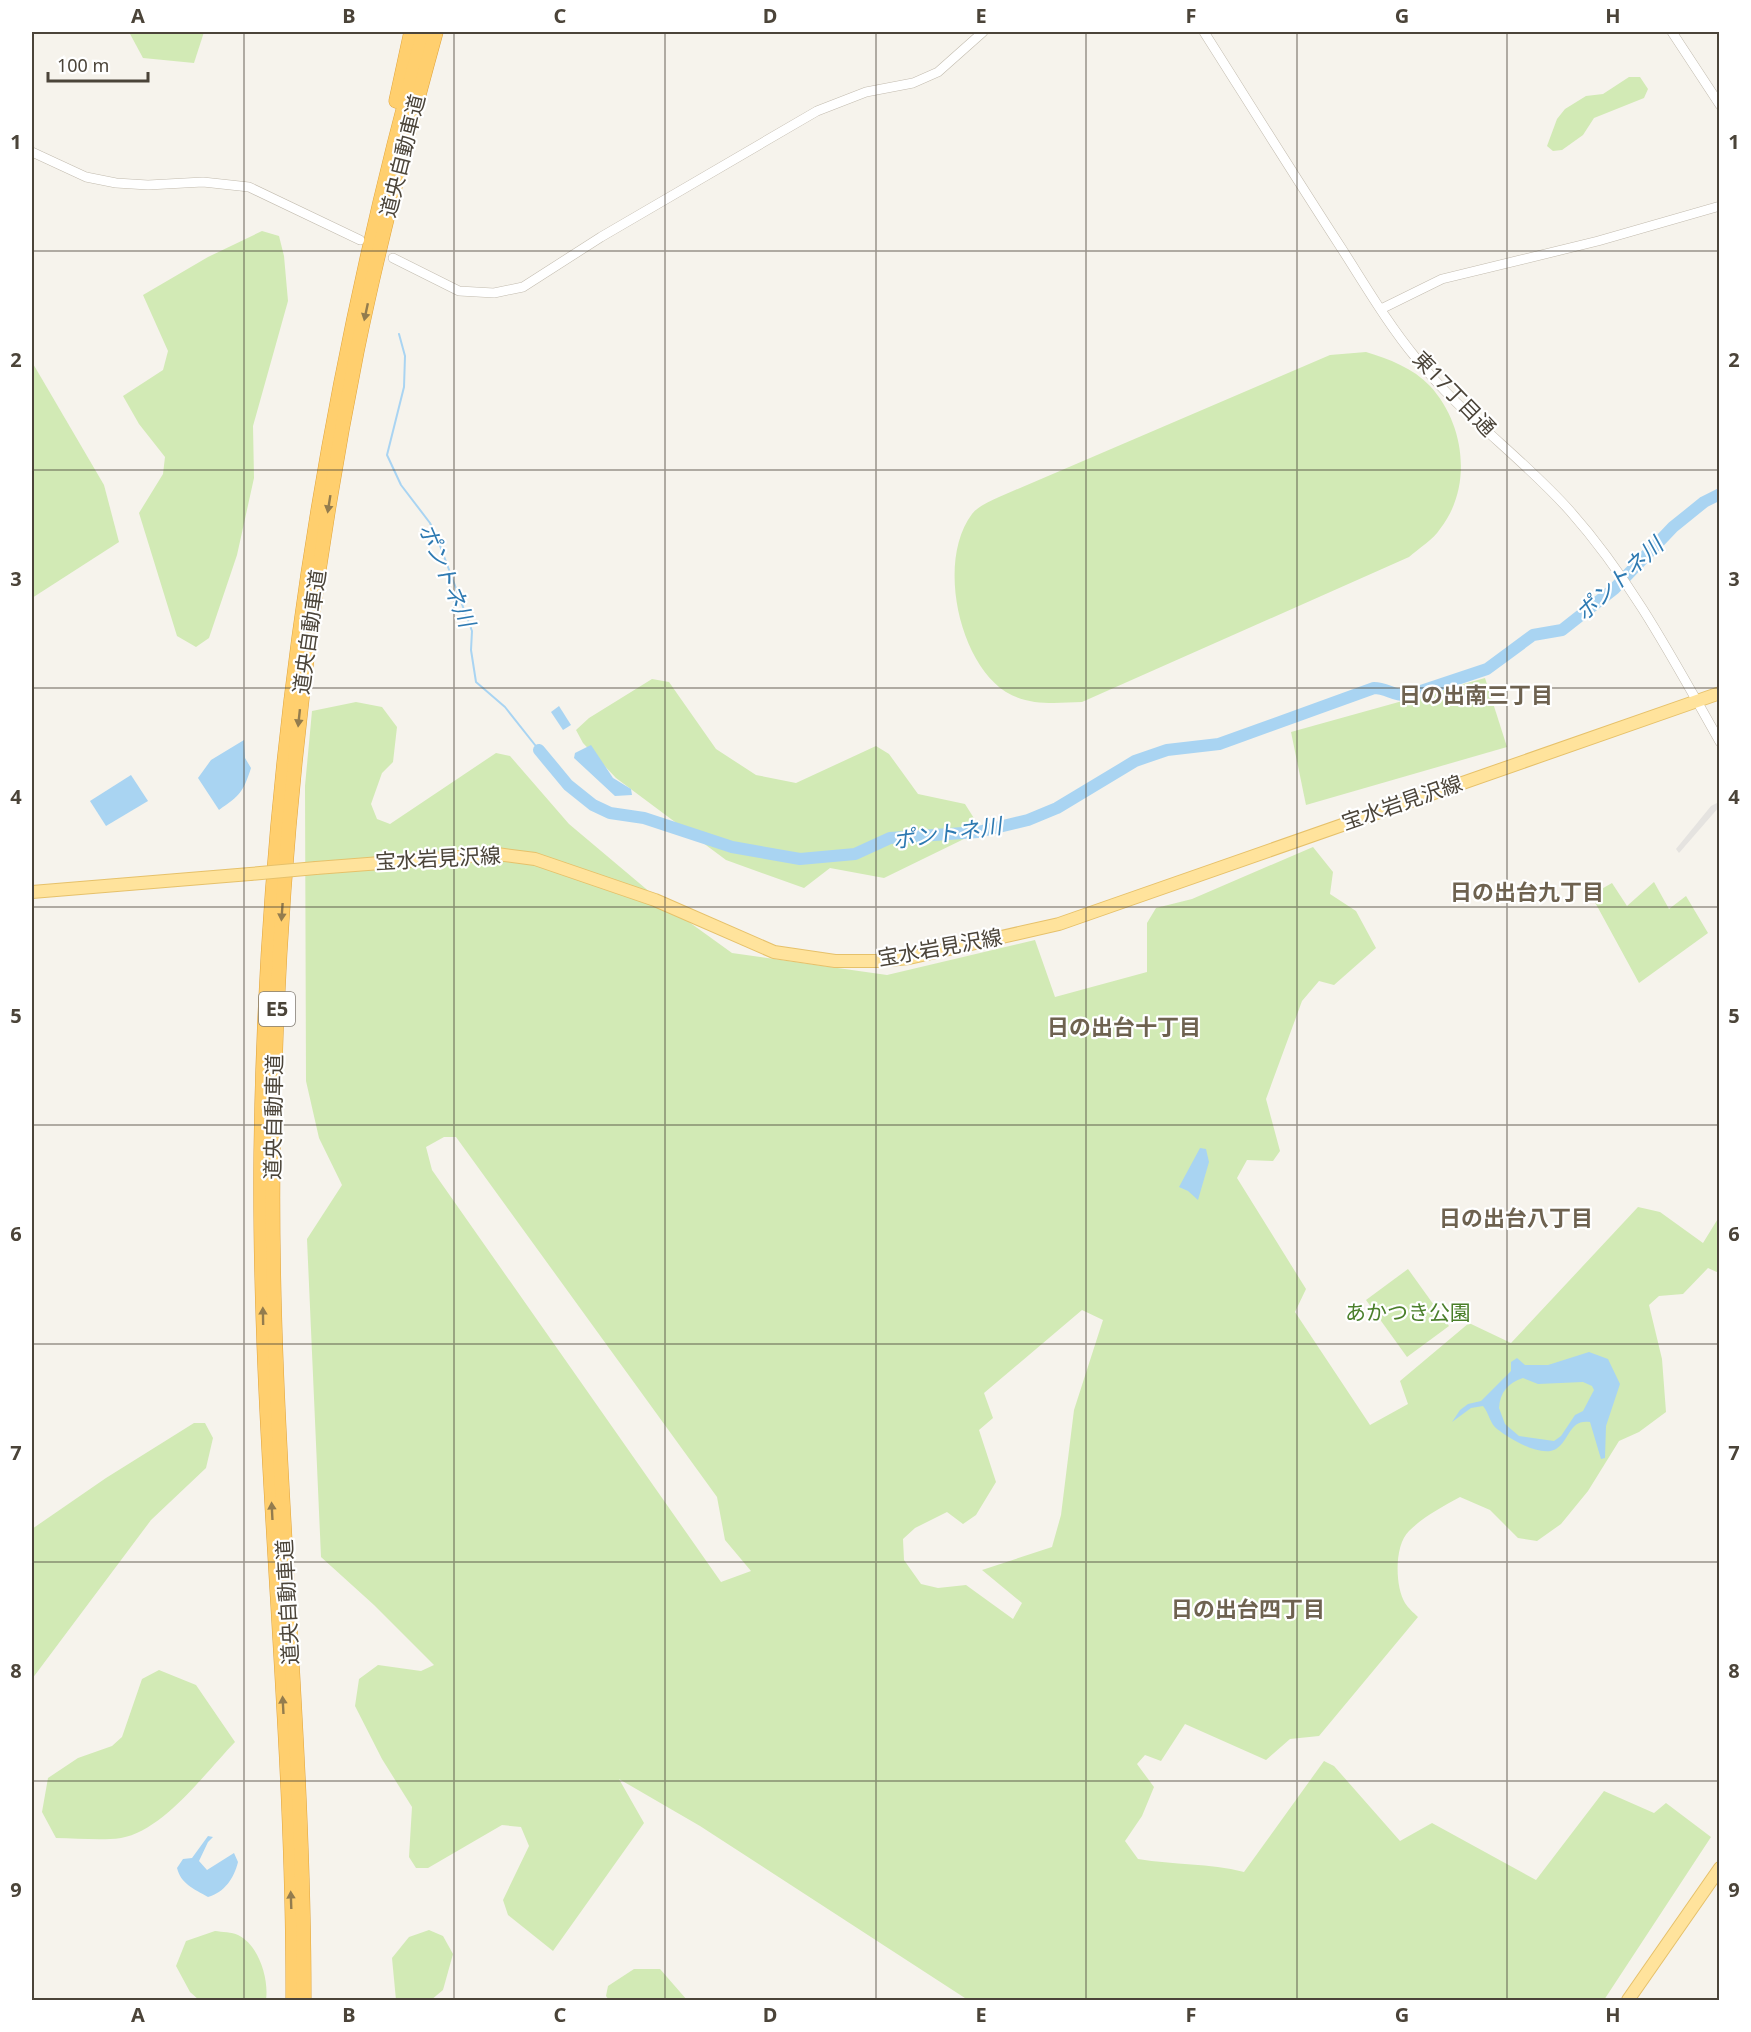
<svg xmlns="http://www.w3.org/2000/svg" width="1751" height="2032" font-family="'Noto Sans','Noto Sans JP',sans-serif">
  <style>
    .green { fill: #d2eab5; fill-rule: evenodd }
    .parking { fill: #e5e3e0 }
    .water { fill: #a9d4f2; fill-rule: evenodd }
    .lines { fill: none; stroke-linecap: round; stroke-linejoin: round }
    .stream { stroke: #a9d4f2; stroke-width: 2 }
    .river { stroke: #a9d4f2; stroke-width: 12 }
    .minor-casing { stroke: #c2bbae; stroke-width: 10 }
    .major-casing { stroke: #e6c16a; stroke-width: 14 }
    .highway-casing { stroke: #e0a43c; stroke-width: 15 }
    .minor { stroke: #fff; stroke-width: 9 }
    .major { stroke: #ffe39c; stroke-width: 12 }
    .highway { stroke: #ffcf6e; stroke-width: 14 }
    .major-bridge-casing { stroke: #e6c16a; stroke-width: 14; stroke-linecap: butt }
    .major-bridge { stroke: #ffe39c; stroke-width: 12 }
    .oneway { fill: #937c4e }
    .grid { fill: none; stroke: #4b4439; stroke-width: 1.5; stroke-opacity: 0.55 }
    .labels { text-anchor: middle; stroke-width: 4.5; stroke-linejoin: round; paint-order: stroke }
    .shield { fill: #fff; stroke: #817c74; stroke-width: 1.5 }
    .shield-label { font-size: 20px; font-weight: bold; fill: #4b4439 }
    .street-label { font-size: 21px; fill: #4b4439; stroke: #fff }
    .park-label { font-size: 21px; fill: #4a7f2a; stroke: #fff }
    .water-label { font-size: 22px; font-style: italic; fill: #2e7ab2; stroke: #fff }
    .neighbourhood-label { font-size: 22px; font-weight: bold; fill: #6e6250; stroke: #fff }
    .neatline { fill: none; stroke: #4b4439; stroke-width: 2 }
    .grid-label { font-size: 20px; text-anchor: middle; font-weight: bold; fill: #4b4439 }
  </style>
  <rect width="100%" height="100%" fill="#f6f3ec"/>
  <g class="green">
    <polygon points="129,32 204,32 194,63 143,58"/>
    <polygon points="1629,77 1640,77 1648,89 1644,98 1594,118 1583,135 1562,150 1553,151 1547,146 1557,119 1565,109 1586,96 1603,94"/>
    <polygon points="262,231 279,236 284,256 288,301 253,426 254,478 237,555 209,638 196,647 177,636 139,513 163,474 165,457 139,424 123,396 163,370 168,351 143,295 208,257"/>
    <path d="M1366,352C1389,359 1413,368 1430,386C1465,424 1473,487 1440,529C1433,540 1419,548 1409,557L1082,702C1055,703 1030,706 1006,692C958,661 937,560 972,514C978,506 991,501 999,497L1330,355Z"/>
    <polygon points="32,362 104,485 119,542 32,598"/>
    <polygon points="1485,678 1507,747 1306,805 1291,732"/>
    <polygon points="652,679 669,682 716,749 756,775 796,783 876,746 889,754 918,794 965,804 977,823 966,838 884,878 830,868 804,888 726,860 616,778 583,743 576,730 589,718"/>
    <path d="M356,702L382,707L397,727L393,762L382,773L371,804L377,819L390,824L496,753L510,756L569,824L664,904L732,953L887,975L1035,940L1055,997L1147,972V923L1156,908L1192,899L1313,847L1333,872L1330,894L1356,911L1376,948L1334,985L1319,981L1302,1001L1266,1099L1280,1151L1273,1161L1247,1160L1237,1178L1306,1289L1295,1312L1370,1425L1408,1404L1400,1381L1469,1323L1511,1343L1638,1207L1660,1212L1703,1243L1719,1217V1273L1708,1268L1683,1294L1659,1296L1649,1305L1662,1359L1666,1412L1639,1432L1619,1441L1588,1491L1561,1524L1537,1541L1518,1538L1490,1510L1460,1497C1442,1507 1423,1517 1409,1531C1394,1545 1395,1587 1405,1603C1408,1608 1414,1613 1418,1617L1319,1736L1290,1739L1266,1760L1185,1724L1161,1761L1145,1755L1137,1764L1154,1787L1142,1816L1125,1841L1138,1859C1174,1865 1209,1863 1244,1872L1324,1761L1334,1766L1400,1841L1432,1823L1536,1880L1604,1791L1654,1813L1666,1803L1711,1837L1604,2000H968L700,1826L619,1779L644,1823L553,1951L508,1915L503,1900L529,1846L521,1827L502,1825L428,1868H416L409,1857L412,1807L382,1759L355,1706L359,1679L378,1665L421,1671L434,1665L374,1605L321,1557L307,1239L342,1185L319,1138L306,1081L305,786L312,711ZM444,1137H456L717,1497L725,1540L751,1571L721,1582L432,1170L426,1147ZM1082,1310L1103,1320L1074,1410L1061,1515L1052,1547L982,1570L1022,1603L1013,1619L966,1585L938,1588L921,1584L904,1560L903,1539L915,1528L947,1512L963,1524L976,1515L996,1482L979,1430L993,1418L984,1393Z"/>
    <polygon points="1654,882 1669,909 1686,896 1708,933 1639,983 1591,895 1612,883 1627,906"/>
    <polygon points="1408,1269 1449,1326 1407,1357 1366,1300"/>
    <polygon points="194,1423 205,1423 213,1438 206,1468 151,1520 32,1679 32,1529 106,1478"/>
    <path d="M159,1670L196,1685L235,1742C206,1772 163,1831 121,1838C100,1841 77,1838 56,1838L42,1812L48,1778L78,1758L112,1746L122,1737L142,1679Z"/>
    <polygon points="429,1930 443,1936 453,1954 443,1990 431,2000 396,2000 392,1958 409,1937"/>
    <path d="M215,1931C222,1932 232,1932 238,1935C259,1945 269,1979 266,2000H199L190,1992L176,1966L186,1941Z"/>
    <polygon points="634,1969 660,1969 687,2000 609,2000 606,1996 608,1986"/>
  </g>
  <polygon class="parking" points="1719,802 1719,807 1679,853 1676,849 1711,806"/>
  <g class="water">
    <polygon points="559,706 571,725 563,730 551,712"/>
    <path d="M244,740L245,758L251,768C243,793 240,795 219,810L198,778L211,760Z"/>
    <polygon points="591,745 613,778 631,789 632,795 615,796 574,758 575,753"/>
    <polygon points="131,775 148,801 106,826 90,801"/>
    <polygon points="1200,1148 1206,1149 1209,1162 1198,1200 1188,1191 1179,1187"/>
    <path d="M1589,1352L1608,1359L1620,1384L1606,1426L1605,1458L1601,1459L1590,1422C1569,1419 1570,1440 1556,1449C1540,1458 1509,1438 1497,1429C1490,1424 1489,1413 1483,1406L1471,1408L1452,1422L1460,1410L1468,1404L1481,1401L1511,1371V1362L1517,1358L1525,1365H1548ZM1523,1378L1538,1384L1583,1382L1592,1386L1594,1390L1583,1411L1575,1415L1561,1436L1554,1441L1519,1436L1505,1424L1499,1408C1500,1392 1508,1383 1523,1378Z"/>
    <path d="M208,1836L213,1837L208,1842L199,1861L207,1870L234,1853L238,1862C234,1878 225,1892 208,1897C194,1889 181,1884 177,1868L183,1859L192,1858Z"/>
  </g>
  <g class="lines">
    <polyline class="stream" points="399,334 405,356 404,387 387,455 401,485 430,523 439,543 472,631 471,650 476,682 505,707 539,750"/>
    <path class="river" d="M539,750L568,785L593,805L610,813L644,818L732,847L800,859L855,854L890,838L978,832L1028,820L1057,808L1135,761L1167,750L1219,744L1374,688C1387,688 1395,697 1409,695L1487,669L1533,635L1562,630L1614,589L1673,527L1704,502L1720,494"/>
    <defs>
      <g id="minor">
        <path d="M1204,32C1249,103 1294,175 1340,246C1364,283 1387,323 1416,358C1461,415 1522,457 1570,511C1632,581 1674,661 1720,742"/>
        <polyline points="1672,32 1720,105"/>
        <polyline points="32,152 86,177 116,183 148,185 203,182 249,187 360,240"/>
        <polyline points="393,258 459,291 494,293 523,287 601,237 817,111 866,92 913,83 938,72 983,32"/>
        <polyline points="1381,309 1442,279 1598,241 1720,206"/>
      </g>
      <g id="major">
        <polyline points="316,868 497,854 535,859 655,900 774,952 835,961 878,961 909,958 1059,924 1720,693"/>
        <polyline points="32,892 250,874"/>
        <polyline points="1628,2000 1720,1868"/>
      </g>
      <g id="highway">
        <polyline points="396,101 411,32"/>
        <path d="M293,2000C294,1718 258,1436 261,1153C266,773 322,398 424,32"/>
        <path d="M304,2000C304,1718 269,1436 273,1153C276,884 304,616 357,351C379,243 407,137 436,32"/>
      </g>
    </defs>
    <use href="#minor" class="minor-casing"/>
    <use href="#major" class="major-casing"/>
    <use href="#highway" class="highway-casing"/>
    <use href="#minor" class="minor"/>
    <use href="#major" class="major"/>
    <use href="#highway" class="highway"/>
    <defs>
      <polyline id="major-bridge" points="250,874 316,868"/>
    </defs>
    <use href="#major-bridge" class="major-bridge-casing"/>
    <use href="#major-bridge" class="major-bridge"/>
  </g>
  <defs><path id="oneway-solid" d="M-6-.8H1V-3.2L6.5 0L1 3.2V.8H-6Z" transform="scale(1.5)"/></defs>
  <g class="oneway">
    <use href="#oneway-solid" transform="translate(366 312) rotate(102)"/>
    <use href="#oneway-solid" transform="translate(329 504) rotate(99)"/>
    <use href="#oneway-solid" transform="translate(299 718) rotate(96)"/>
    <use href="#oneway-solid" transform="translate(282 912) rotate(94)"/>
    <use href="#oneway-solid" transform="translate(263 1316) rotate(-91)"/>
    <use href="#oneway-solid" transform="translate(272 1511) rotate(-93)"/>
    <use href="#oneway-solid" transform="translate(283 1705) rotate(-93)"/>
    <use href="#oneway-solid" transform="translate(291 1900) rotate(-92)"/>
  </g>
  <path class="grid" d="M244,32V2000M454,32V2000M665,32V2000M876,32V2000M1086,32V2000M1297,32V2000M1507,32V2000M32,251H1720M32,470H1720M32,688H1720M32,907H1720M32,1125H1720M32,1344H1720M32,1562H1720M32,1781H1720"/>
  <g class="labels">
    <rect class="shield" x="259" y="992" width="36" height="34" rx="4.5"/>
    <g class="shield-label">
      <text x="277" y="1016">E5</text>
    </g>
    <g class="street-label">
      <text transform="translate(403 156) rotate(-76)" y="7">道央自動車道</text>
      <text transform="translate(1454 394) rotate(46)" y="7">東17丁目通</text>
      <text transform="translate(310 632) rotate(-82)" y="7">道央自動車道</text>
      <text transform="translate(1402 803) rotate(-19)" y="7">宝水岩見沢線</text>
      <text transform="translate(438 859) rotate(-3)" y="7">宝水岩見沢線</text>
      <text transform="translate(940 948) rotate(-10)" y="7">宝水岩見沢線</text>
      <text transform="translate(274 1117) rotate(-89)" y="7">道央自動車道</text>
      <text transform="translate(288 1602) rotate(-93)" y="7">道央自動車道</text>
    </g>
    <g class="park-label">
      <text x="1408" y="1320">あかつき公園</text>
    </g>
    <g class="water-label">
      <text transform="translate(447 575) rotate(67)" y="8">ポントネ川</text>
      <text transform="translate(1619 579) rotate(-43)" y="8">ポントネ川</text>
      <text transform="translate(947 833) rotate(-8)" y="8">ポントネ川</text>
    </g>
    <g class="neighbourhood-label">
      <text x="1476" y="703">日の出南三丁目</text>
      <text x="1527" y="900">日の出台九丁目</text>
      <text x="1124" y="1035">日の出台十丁目</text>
      <text x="1516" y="1226">日の出台八丁目</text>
      <text x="1248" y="1617">日の出台四丁目</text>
    </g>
  </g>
  <rect width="1751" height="2032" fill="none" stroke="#ffffff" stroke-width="66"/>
  <path d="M48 72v9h100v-9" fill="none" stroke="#4b4439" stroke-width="3"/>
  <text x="57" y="72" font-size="18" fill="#4b4439" stroke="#ffffff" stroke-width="4.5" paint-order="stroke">100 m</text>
  <rect x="33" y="33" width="1685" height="1966" class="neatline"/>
  <g class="grid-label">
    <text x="138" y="23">A</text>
    <text x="349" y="23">B</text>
    <text x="560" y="23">C</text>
    <text x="770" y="23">D</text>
    <text x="981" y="23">E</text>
    <text x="1191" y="23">F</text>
    <text x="1402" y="23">G</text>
    <text x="1613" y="23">H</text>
    <text x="16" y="149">1</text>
    <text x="1734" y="149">1</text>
    <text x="16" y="367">2</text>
    <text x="1734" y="367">2</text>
    <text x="16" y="586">3</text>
    <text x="1734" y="586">3</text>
    <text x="16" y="804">4</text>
    <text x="1734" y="804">4</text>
    <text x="16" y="1023">5</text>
    <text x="1734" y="1023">5</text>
    <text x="16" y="1241">6</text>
    <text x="1734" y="1241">6</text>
    <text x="16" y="1460">7</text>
    <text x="1734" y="1460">7</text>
    <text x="16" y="1678">8</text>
    <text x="1734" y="1678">8</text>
    <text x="16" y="1897">9</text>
    <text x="1734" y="1897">9</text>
    <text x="138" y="2022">A</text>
    <text x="349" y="2022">B</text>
    <text x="560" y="2022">C</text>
    <text x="770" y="2022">D</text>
    <text x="981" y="2022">E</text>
    <text x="1191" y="2022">F</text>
    <text x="1402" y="2022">G</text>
    <text x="1613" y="2022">H</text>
  </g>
</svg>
